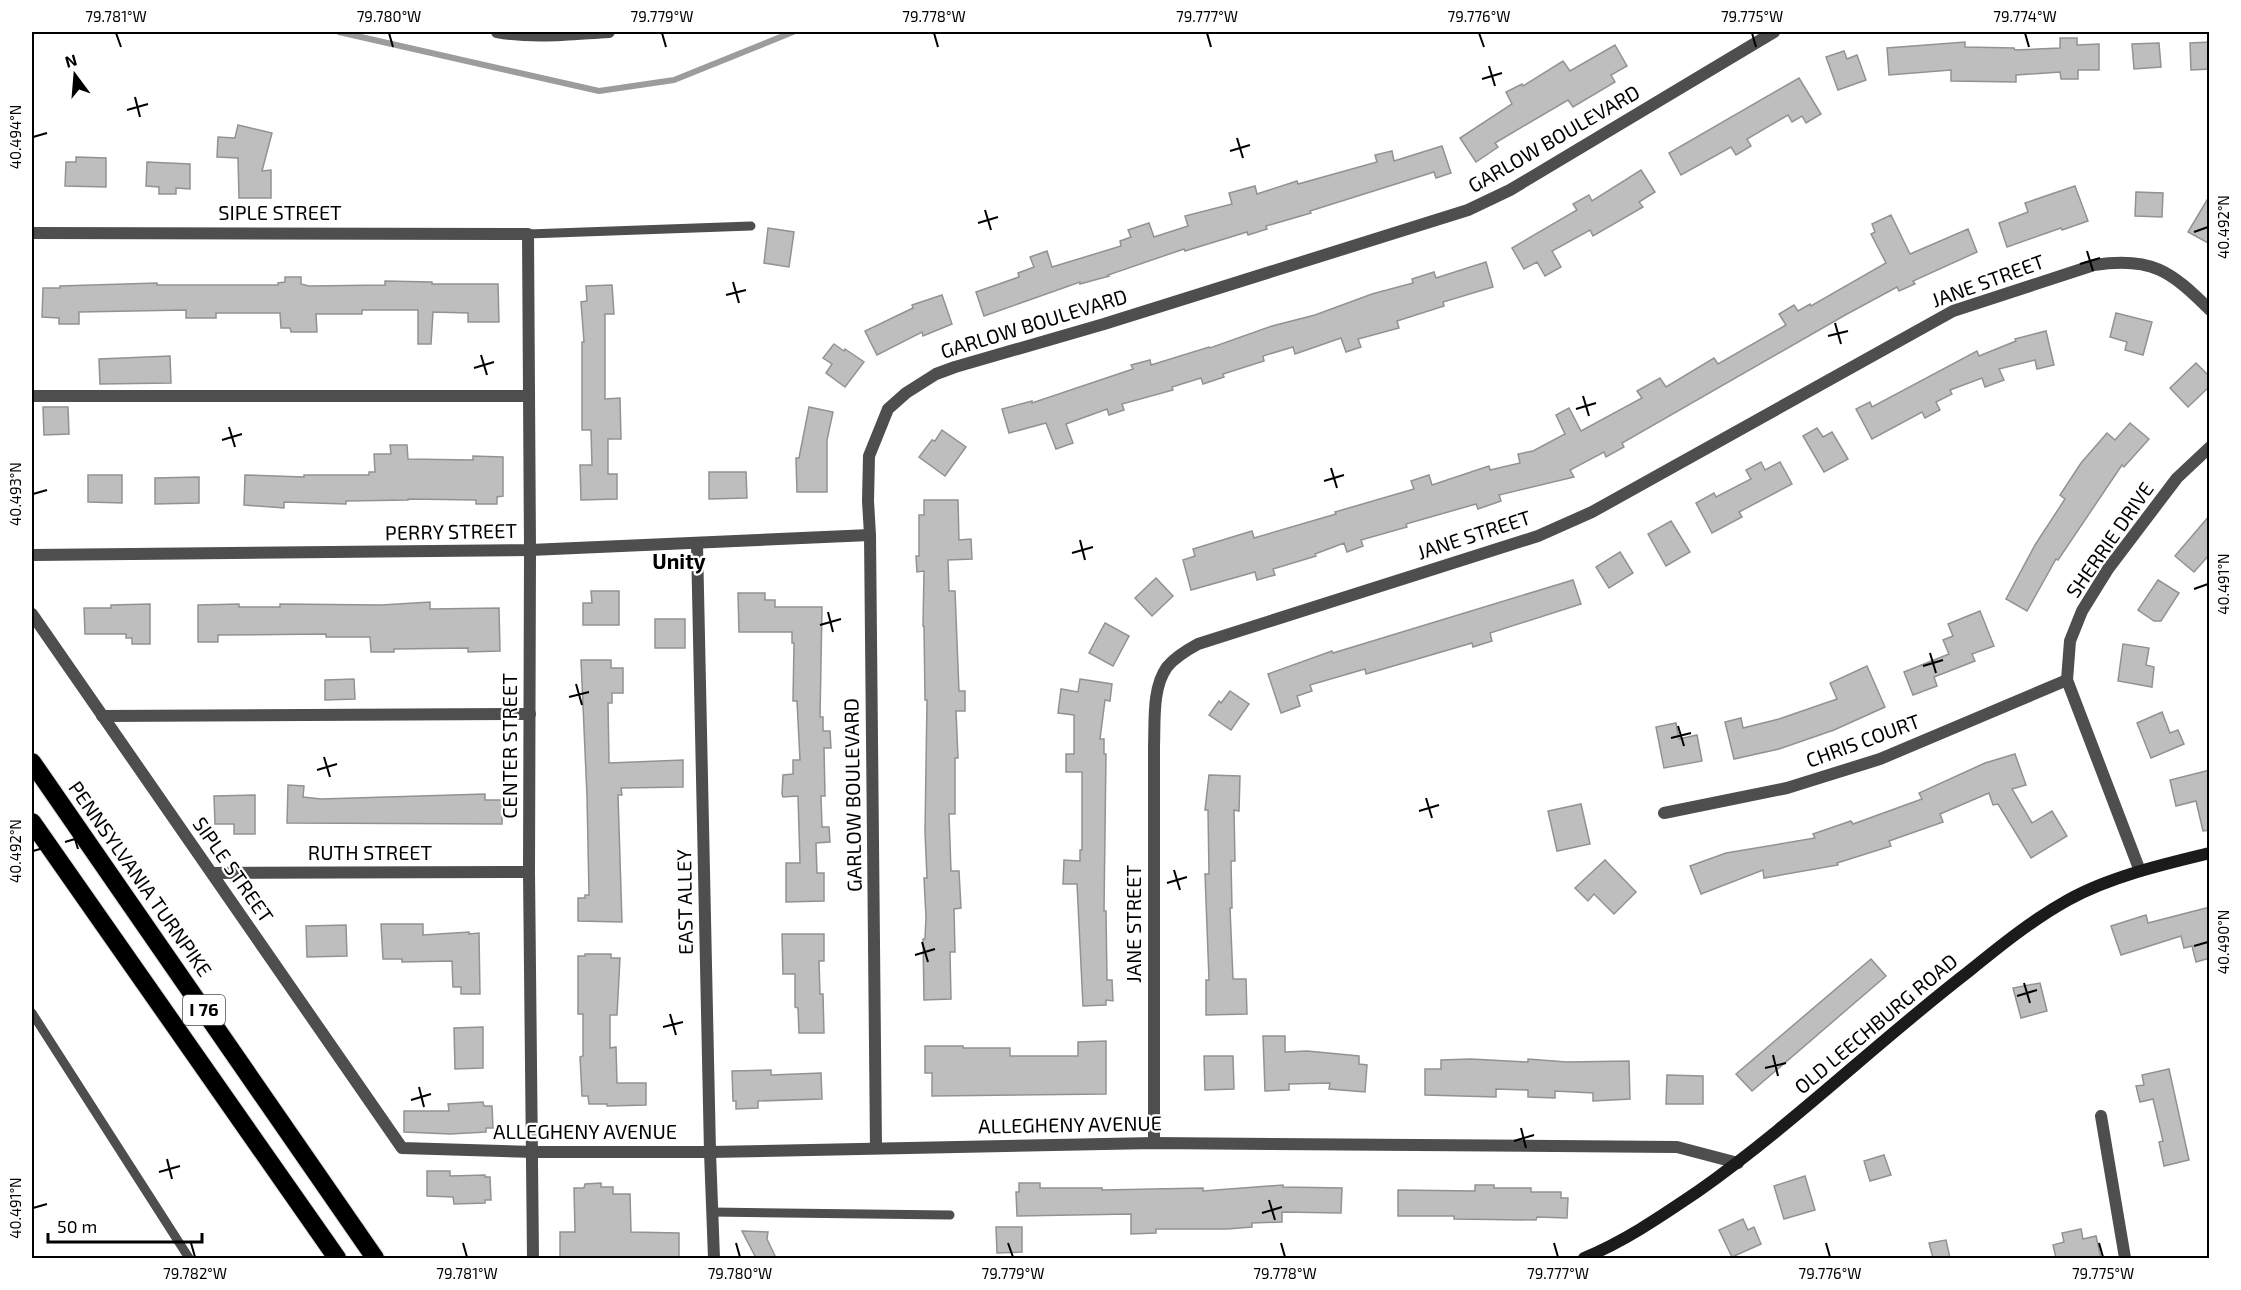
<svg xmlns="http://www.w3.org/2000/svg" width="2241" height="1290" font-family="'Exo 2',sans-serif">
  <style>
    .lines { fill: none; stroke-linecap: round; stroke-linejoin: round }
    .stream { stroke: #9c9c9c; stroke-width: 6 }
    .building { fill: #bebebe; stroke: #929292; stroke-width: 1.5 }
    .highway-casing { stroke: #dbdbdb; stroke-width: 20 }
    .lane { stroke: #4e4e4e; stroke-width: 9 }
    .street { stroke: #4e4e4e; stroke-width: 12 }
    .secondary { stroke: #1b1b1b; stroke-width: 12 }
    .highway { stroke: #000; stroke-width: 18 }
    .ticks { fill: none; stroke: #000; stroke-width: 2 }
    .labels { text-anchor: middle; stroke-width: 4.5; stroke-linejoin: round; paint-order: stroke }
    .shield { fill: #fff; stroke: #4c4c4c; stroke-width: 1.5 }
    .shield-label { font-size: 18px; font-weight: bold; fill: #000 }
    .street-label { font-size: 20px; fill: #000; stroke: #fff }
    .neighbourhood-label { font-size: 21px; font-weight: bold; fill: #000; stroke: #fff }
    .neatline { fill: none; stroke: #000; stroke-width: 2 }
    .ticks-label { font-size: 15px; text-anchor: middle; fill: #000 }
  </style>
  <rect width="100%" height="100%" fill="#fff"/>
  <g class="lines">
    <polyline class="stream" points="339,32 599,91 674,80 793,32"/>
  </g>
  <g class="building">
    <polygon points="2060,38 2077,38 2077,45 2099,44 2099,70 2078,70 2078,79 2061,79 2060,72 2016,75 2016,82 1951,81 1951,70 1889,75 1887,48 1965,42 1965,47 2014,48 2015,50 2060,48"/>
    <polygon points="2210,42 2210,69 2191,70 2190,43"/>
    <polygon points="2159,43 2161,67 2134,69 2132,44"/>
    <polygon points="1615,45 1627,66 1611,75 1615,82 1573,107 1568,100 1495,143 1498,147 1476,162 1460,138 1512,104 1506,92 1522,84 1523,86 1563,61 1570,71"/>
    <polygon points="1844,51 1847,59 1857,55 1866,80 1838,90 1826,57"/>
    <polygon points="1799,78 1821,114 1806,123 1802,116 1792,122 1788,115 1747,139 1751,146 1736,155 1731,147 1681,175 1669,153"/>
    <polygon points="238,125 272,133 262,171 271,170 271,198 239,198 238,158 217,157 218,137 235,138"/>
    <polygon points="1442,146 1451,173 1436,178 1434,172 1310,211 1311,213 1266,226 1267,229 1248,235 1247,232 1185,251 1184,249 1108,275 1109,276 1080,284 1080,282 984,316 976,292 1019,277 1018,273 1034,267 1030,257 1047,251 1052,267 1121,246 1120,241 1131,237 1128,230 1149,223 1154,237 1188,226 1185,216 1232,204 1229,193 1255,186 1257,194 1297,181 1298,184 1377,162 1375,155 1392,151 1394,161"/>
    <polygon points="76,157 106,158 106,187 65,186 66,162 76,162"/>
    <polygon points="147,162 190,164 190,189 176,188 176,194 159,194 159,187 146,186"/>
    <polygon points="1641,170 1655,192 1639,202 1643,207 1593,236 1590,230 1552,251 1561,267 1545,276 1537,262 1524,269 1512,248 1577,210 1573,204 1589,195 1592,201"/>
    <polygon points="2075,186 2088,221 2062,230 2061,228 2007,247 1999,223 2028,212 2025,203"/>
    <polygon points="2136,192 2163,193 2162,217 2135,216"/>
    <polygon points="2210,195 2210,244 2188,232"/>
    <polygon points="1891,215 1910,254 1968,229 1977,252 1913,281 1915,284 1899,291 1897,287 1847,314 1622,443 1624,447 1606,457 1604,452 1570,470 1574,477 1499,495 1501,501 1478,509 1476,504 1406,524 1407,527 1361,540 1363,546 1347,552 1344,543 1315,554 1316,556 1273,569 1275,575 1257,580 1255,572 1191,590 1183,560 1195,556 1193,549 1252,531 1254,538 1336,514 1335,512 1414,489 1411,481 1429,475 1432,485 1489,466 1490,470 1520,463 1518,454 1533,451 1565,434 1556,415 1569,408 1581,431 1642,398 1637,391 1660,378 1666,387 1714,358 1718,364 1786,325 1779,314 1794,305 1798,311 1810,304 1811,306 1886,263 1871,234 1875,232 1872,224"/>
    <polygon points="768,228 794,232 789,267 764,263"/>
    <polygon points="1486,262 1493,287 1443,302 1444,306 1397,321 1399,328 1358,339 1361,347 1346,352 1341,338 1295,354 1293,347 1263,356 1264,361 1223,374 1224,377 1203,384 1201,378 1172,387 1173,390 1122,404 1124,410 1109,415 1107,409 1066,424 1073,443 1056,449 1046,423 1009,433 1002,409 1032,401 1032,403 1133,369 1131,365 1150,360 1151,365 1209,347 1210,348 1272,326 1315,315 1372,294 1413,283 1412,279 1434,272 1436,278"/>
    <polygon points="285,277 301,277 301,284 309,286 385,285 385,281 432,282 432,284 498,284 499,322 468,322 468,313 433,312 431,344 418,344 418,310 362,310 362,314 316,314 317,332 291,332 290,328 281,328 280,313 216,313 216,318 186,318 186,310 79,312 79,324 59,324 59,318 42,317 43,288 60,288 60,286 157,283 157,285 278,285 278,283 285,282"/>
    <polygon points="612,285 614,314 605,314 605,399 620,398 621,439 608,439 608,474 617,474 617,499 581,500 580,465 592,465 591,430 582,430 582,342 584,342 581,302 587,301 586,286"/>
    <polygon points="942,295 952,324 923,336 922,332 877,355 865,331 913,308 912,305"/>
    <polygon points="2116,313 2152,322 2143,355 2125,350 2127,342 2110,337"/>
    <polygon points="2046,331 2054,365 2037,369 2035,360 1999,369 2004,380 1985,387 1982,378 1950,390 1952,394 1936,402 1940,410 1925,418 1922,412 1872,439 1856,409 1870,402 1872,407 1977,351 1979,356 2016,341 2015,339"/>
    <polygon points="834,344 844,351 845,349 864,362 845,387 826,373 832,364 823,358"/>
    <polygon points="170,356 171,383 100,384 99,359"/>
    <polygon points="2196,363 2210,377 2210,386 2188,407 2170,388"/>
    <polygon points="43,407 68,407 69,434 44,435"/>
    <polygon points="809,407 833,412 827,440 827,492 797,492 796,458 799,458"/>
    <polygon points="2130,423 2149,439 2124,467 2122,465 2058,560 2056,559 2027,611 2006,599 2035,545 2065,499 2060,495 2081,463 2107,433 2115,440"/>
    <polygon points="1817,428 1823,437 1832,432 1848,459 1824,472 1803,436"/>
    <polygon points="942,430 966,447 945,476 919,457 932,440 935,441"/>
    <polygon points="390,445 407,445 408,459 473,460 473,456 503,457 503,496 497,497 497,504 476,504 476,500 408,499 408,500 346,501 346,504 284,502 284,508 244,505 245,475 304,477 304,475 369,475 369,472 375,472 374,454 391,454"/>
    <polygon points="1761,462 1765,470 1780,462 1792,484 1739,512 1742,517 1712,533 1696,503 1714,493 1716,497 1751,479 1746,470"/>
    <polygon points="709,472 746,472 747,498 709,499"/>
    <polygon points="88,475 122,475 122,503 88,502"/>
    <polygon points="199,477 199,503 155,504 155,478"/>
    <polygon points="924,500 958,500 959,540 971,539 972,559 948,560 949,591 955,591 959,691 965,691 965,711 956,711 958,758 955,758 955,814 949,814 951,871 959,871 961,908 954,909 955,952 950,952 951,999 924,1000 923,939 925,939 926,917 924,878 927,878 925,832 927,700 925,700 924,626 923,626 924,571 917,572 916,556 919,556 919,515 924,515"/>
    <polygon points="2210,515 2210,554 2194,572 2175,556"/>
    <polygon points="1671,521 1690,552 1666,566 1648,534"/>
    <polygon points="1620,552 1633,573 1609,588 1596,567"/>
    <polygon points="1156,578 1173,596 1152,616 1135,598"/>
    <polygon points="1573,580 1581,604 1490,633 1492,641 1473,647 1472,643 1366,674 1365,669 1310,685 1312,691 1297,696 1300,706 1281,713 1268,674 1332,651 1333,653"/>
    <polygon points="2158,580 2179,593 2161,621 2154,621 2138,610"/>
    <polygon points="591,591 619,591 619,625 583,625 583,603 592,603"/>
    <polygon points="738,593 765,593 765,600 775,600 775,607 822,607 820,717 823,717 823,731 830,731 831,748 824,748 825,796 821,796 822,827 829,827 830,842 816,843 817,873 824,873 824,901 786,902 786,863 800,863 798,796 783,797 782,794 783,775 793,774 793,760 800,760 797,701 793,701 794,643 792,643 792,632 739,632"/>
    <polygon points="430,602 430,609 499,608 500,651 468,652 468,648 394,649 394,652 371,652 370,637 326,637 326,634 218,635 218,642 198,642 198,605 239,604 239,607 280,607 280,604 381,605"/>
    <polygon points="150,604 150,644 132,644 132,638 126,638 126,634 85,634 84,608 111,608 111,605"/>
    <polygon points="1980,611 1994,646 1972,654 1975,661 1934,677 1937,686 1913,695 1904,672 1949,654 1943,640 1953,636 1948,624"/>
    <rect x="655" y="619" width="30" height="29"/>
    <polygon points="1105,623 1129,636 1113,666 1089,653"/>
    <polygon points="2123,644 2149,648 2146,665 2154,667 2152,687 2118,681"/>
    <polygon points="581,660 611,660 611,668 623,668 623,693 612,693 612,703 608,703 609,763 683,760 683,787 621,788 622,795 618,795 622,922 578,921 578,898 585,898 585,895 589,895 587,796"/>
    <polygon points="1867,666 1885,707 1834,730 1779,749 1734,759 1725,722 1741,718 1743,728 1779,719 1837,699 1830,683"/>
    <polygon points="354,679 355,699 325,700 325,680"/>
    <polygon points="1080,679 1112,684 1110,701 1105,700 1100,739 1104,739 1104,754 1106,754 1104,911 1106,911 1107,980 1112,980 1113,1001 1106,1000 1106,1005 1083,1006 1077,884 1063,884 1064,860 1080,861 1080,850 1082,850 1082,772 1066,772 1066,754 1074,754 1074,715 1058,713 1061,689 1078,692"/>
    <polygon points="1230,691 1249,704 1231,730 1209,715 1219,701 1221,703"/>
    <polygon points="2162,712 2170,733 2178,730 2184,744 2151,758 2137,723"/>
    <polygon points="1676,723 1679,739 1697,735 1702,761 1664,768 1656,727"/>
    <polygon points="2015,754 2026,785 2012,789 2032,823 2052,811 2067,836 2031,858 1998,804 1993,805 1989,793 1940,814 1943,822 1889,841 1891,846 1837,863 1838,865 1764,878 1763,870 1701,894 1690,866 1726,853 1815,838 1813,834 1851,821 1853,824 1922,799 1919,793 1985,763"/>
    <polygon points="2210,770 2210,830 2203,831 2196,801 2176,806 2170,780"/>
    <polygon points="1209,775 1240,776 1239,811 1234,810 1235,861 1231,861 1232,908 1230,908 1233,979 1246,979 1247,1014 1206,1015 1206,980 1209,980 1205,874 1209,874 1208,810 1205,810"/>
    <polygon points="288,785 304,786 303,797 321,799 485,794 485,800 502,800 502,824 287,823"/>
    <polygon points="255,795 255,834 234,834 234,824 215,824 214,796"/>
    <polygon points="1581,804 1590,844 1557,851 1548,811"/>
    <polygon points="1605,860 1636,892 1614,914 1594,894 1588,901 1575,888"/>
    <polygon points="2210,907 2210,958 2196,962 2192,946 2184,948 2181,936 2121,955 2111,926 2146,915 2148,923"/>
    <polygon points="381,924 423,924 423,935 469,932 469,934 479,933 480,994 461,994 461,987 453,987 452,961 402,962 402,959 383,959"/>
    <polygon points="346,925 347,956 307,957 306,926"/>
    <polygon points="782,934 824,934 824,961 819,961 820,994 823,994 824,1033 799,1033 798,1008 795,1007 795,974 783,974"/>
    <polygon points="585,954 611,954 611,958 620,958 617,1015 610,1015 610,1048 616,1047 617,1083 646,1083 646,1105 607,1106 607,1104 589,1104 588,1096 582,1096 580,1057 583,1056 583,1014 578,1014 578,956 585,956"/>
    <polygon points="1871,959 1886,976 1752,1091 1736,1074"/>
    <polygon points="2040,983 2047,1011 2021,1018 2013,988"/>
    <polygon points="483,1027 483,1068 455,1069 454,1028"/>
    <polygon points="1263,1036 1285,1036 1285,1052 1307,1051 1359,1056 1359,1064 1367,1065 1365,1092 1329,1089 1330,1083 1289,1084 1289,1090 1265,1091"/>
    <polygon points="1106,1041 1106,1094 932,1096 932,1073 925,1073 925,1046 963,1046 963,1048 1010,1048 1010,1056 1078,1056 1078,1042"/>
    <polygon points="1204,1056 1233,1056 1234,1089 1205,1090"/>
    <polygon points="1471,1059 1528,1062 1528,1059 1567,1062 1629,1061 1630,1099 1593,1101 1593,1093 1555,1091 1555,1098 1528,1097 1528,1090 1496,1089 1496,1097 1425,1095 1425,1069 1441,1069 1441,1060"/>
    <polygon points="2169,1069 2189,1160 2164,1166 2159,1142 2163,1141 2153,1099 2140,1102 2136,1086 2144,1085 2142,1075"/>
    <polygon points="771,1070 771,1075 821,1073 822,1099 758,1101 758,1108 736,1109 736,1101 733,1101 732,1071"/>
    <polygon points="1667,1075 1703,1076 1703,1104 1666,1104"/>
    <polygon points="483,1102 484,1106 492,1106 493,1128 486,1128 486,1132 450,1134 404,1132 404,1111 449,1111 448,1104"/>
    <polygon points="1884,1155 1891,1175 1870,1181 1864,1161"/>
    <polygon points="427,1171 450,1171 450,1176 485,1175 485,1177 490,1177 491,1200 485,1200 485,1203 454,1204 453,1197 427,1196"/>
    <polygon points="1805,1176 1815,1210 1784,1219 1774,1186"/>
    <polygon points="601,1183 601,1187 613,1187 613,1194 630,1194 631,1232 679,1233 679,1258 560,1258 560,1232 575,1232 574,1188 584,1188 585,1184"/>
    <polygon points="1019,1183 1040,1183 1040,1188 1102,1188 1102,1190 1203,1188 1203,1191 1283,1185 1283,1187 1342,1188 1341,1213 1282,1212 1282,1222 1252,1223 1252,1227 1227,1229 1156,1229 1156,1233 1131,1234 1131,1214 1017,1216 1016,1192 1019,1192"/>
    <polygon points="1475,1185 1494,1185 1494,1188 1531,1188 1531,1192 1561,1192 1561,1198 1568,1198 1567,1218 1537,1217 1536,1220 1454,1219 1454,1216 1398,1216 1398,1190 1475,1191"/>
    <polygon points="1743,1219 1748,1230 1754,1227 1761,1244 1732,1257 1719,1230"/>
    <polygon points="996,1227 1022,1227 1022,1252 997,1253"/>
    <polygon points="2081,1229 2083,1239 2096,1236 2101,1258 2056,1258 2053,1245 2064,1242 2062,1233"/>
    <polygon points="742,1231 768,1232 767,1239 776,1258 756,1258"/>
    <polygon points="1946,1240 1950,1258 1933,1258 1929,1243"/>
  </g>
  <g class="lines">
    <defs>
      <g id="highway">
        <polyline points="32,762 375,1258"/>
        <polyline points="32,822 337,1258"/>
      </g>
    </defs>
    <use href="#highway" class="highway-casing"/>
    <g class="lane">
      <polyline points="528,234 751,226"/>
      <polyline points="32,1013 189,1258"/>
      <polyline points="712,1212 950,1215"/>
    </g>
    <g class="street">
      <path d="M497,32C534,39 573,34 609,32"/>
      <polyline points="32,233 528,234 530,550 529,872 533,1258"/>
      <polyline points="32,396 529,396"/>
      <polyline points="697,544 710,1152 714,1258"/>
      <polyline points="32,555 530,550 870,535"/>
      <polyline points="32,614 402,1148 534,1152 710,1152 1154,1143 1677,1147 1738,1163"/>
      <polyline points="102,716 530,714"/>
      <polyline points="1664,813 1787,788 1880,759 2067,680"/>
      <polyline points="2140,871 2067,680 2070,641 2082,611 2108,569 2177,478 2210,447"/>
      <polyline points="212,873 529,872"/>
      <polyline points="2101,1116 2125,1258"/>
      <path d="M1154,1143V746C1155,721 1152,688 1167,667C1175,657 1187,650 1198,644L1538,536L1592,512L1953,311L2094,265C2151,256 2171,271 2210,310"/>
      <polyline points="876,1148 870,535 868,501 869,456 888,409 906,393 936,374 955,367 1104,324 1468,210 1510,190 1774,32"/>
    </g>
    <path class="secondary" d="M1584,1258C1625,1241 1660,1217 1697,1192C1792,1125 1876,1043 1968,972C2000,946 2032,920 2068,900C2109,877 2164,864 2210,853"/>
    <use href="#highway" class="highway"/>
  </g>
  <path class="ticks" d="M116,33L121,47M389,33L393,47M662,33L666,47M934,33L938,47M1207,33L1211,47M1479,33L1484,47M1752,33L1756,47M2025,33L2029,47M1489,66L1495,86M1482,79L1502,73M135,97L140,117M127,110L148,104M33,137L47,133M1237,138L1243,158M1230,151L1250,145M985,210L991,230M978,223L998,217M2194,232L2208,227M2087,251L2093,271M2080,264L2100,258M733,282L739,303M726,295L746,290M1835,323L1841,344M1828,336L1848,331M481,355L487,375M474,368L494,362M1583,396L1589,416M1576,409L1596,403M229,427L235,447M222,440L242,434M1331,468L1337,488M1324,481L1344,475M33,494L47,490M1080,540L1085,560M1072,553L1093,547M2194,589L2208,584M828,612L833,632M820,625L841,619M1930,653L1936,673M1923,666L1943,660M576,684L582,705M569,697L589,692M1678,726L1684,746M1671,738L1691,733M324,757L330,777M317,770L337,764M1426,798L1432,818M1419,811L1439,805M72,829L78,849M65,842L85,836M33,851L47,847M1174,870L1180,890M1167,883L1187,877M922,942L928,962M2194,946L2208,942M915,955L935,949M2024,983L2030,1003M2017,996L2037,990M670,1014L676,1035M663,1027L683,1022M1773,1055L1778,1076M1765,1068L1786,1063M419,1087L424,1107M411,1100L431,1094M1521,1128L1526,1148M1514,1141L1534,1135M167,1159L172,1179M159,1172L180,1166M1269,1200L1275,1220M33,1208L47,1204M1262,1213L1282,1207M191,1243L195,1257M463,1243L467,1257M736,1243L740,1257M1008,1243L1013,1257M1281,1243L1285,1257M1554,1243L1558,1257M1826,1243L1830,1257M2099,1243L2103,1257"/>
  <g class="labels">
    <rect class="shield" x="183" y="995" width="42" height="30" rx="4.5"/>
    <g class="shield-label">
      <text x="204" y="1016">I 76</text>
    </g>
    <g class="street-label">
      <text transform="translate(1554 139) rotate(-30)" y="7">GARLOW BOULEVARD</text>
      <text x="280" y="220">SIPLE STREET</text>
      <text transform="translate(1988 281) rotate(-20)" y="7">JANE STREET</text>
      <text transform="translate(1034 324) rotate(-17)" y="7">GARLOW BOULEVARD</text>
      <text transform="translate(451 532) rotate(-1)" y="7">PERRY STREET</text>
      <text transform="translate(1474 535) rotate(-18)" y="7">JANE STREET</text>
      <text transform="translate(2110 540) rotate(-55)" y="7">SHERRIE DRIVE</text>
      <text transform="translate(1863 741) rotate(-20)" y="7">CHRIS COURT</text>
      <text transform="translate(510 746) rotate(-90)" y="7">CENTER STREET</text>
      <text transform="translate(853 795) rotate(-91)" y="7">GARLOW BOULEVARD</text>
      <text x="370" y="860">RUTH STREET</text>
      <text transform="translate(233 870) rotate(55)" y="7">SIPLE STREET</text>
      <text transform="translate(140 879) rotate(55)" y="7">PENNSYLVANIA TURNPIKE</text>
      <text transform="translate(685 902) rotate(-91)" y="7">EAST ALLEY</text>
      <text transform="translate(1134 924) rotate(-90)" y="7">JANE STREET</text>
      <text transform="translate(1876 1024) rotate(-40)" y="7">OLD LEECHBURG ROAD</text>
      <text transform="translate(1070 1125) rotate(-1)" y="7">ALLEGHENY AVENUE</text>
      <text x="585" y="1139">ALLEGHENY AVENUE</text>
    </g>
    <g class="neighbourhood-label">
      <text x="679" y="569">Unity</text>
    </g>
  </g>
  <rect width="2241" height="1290" fill="none" stroke="#ffffff" stroke-width="66"/>
  <g transform="translate(75 75) rotate(344)" stroke="#ffffff" stroke-width="4.5" paint-order="stroke">
  <path d="M0-4.5L10 22L0 15L-10 22Z" fill="#000000"/>
  <text y="-9" font-size="16" font-weight="bold" text-anchor="middle" fill="#000000">N</text>
  </g>
  <path d="M48 1233v9h154v-9" fill="none" stroke="#000000" stroke-width="3"/>
  <text x="57" y="1233" font-size="18" fill="#000000" stroke="#ffffff" stroke-width="4.5" paint-order="stroke">50 m</text>
  <rect x="33" y="33" width="2175" height="1224" class="neatline"/>
  <g class="ticks-label">
    <text x="116" y="22">79.781°W</text>
    <text x="389" y="22">79.780°W</text>
    <text x="662" y="22">79.779°W</text>
    <text x="934" y="22">79.778°W</text>
    <text x="1207" y="22">79.777°W</text>
    <text x="1479" y="22">79.776°W</text>
    <text x="1752" y="22">79.775°W</text>
    <text x="2025" y="22">79.774°W</text>
    <text transform="translate(16 137) rotate(-90)" y="5">40.494°N</text>
    <text transform="translate(2224 227) rotate(-90)" y="5">40.492°N</text>
    <text transform="translate(16 494) rotate(-90)" y="5">40.493°N</text>
    <text transform="translate(2224 584) rotate(-90)" y="5">40.491°N</text>
    <text transform="translate(16 851) rotate(-90)" y="5">40.492°N</text>
    <text transform="translate(2224 942) rotate(-90)" y="5">40.490°N</text>
    <text transform="translate(16 1208) rotate(-90)" y="5">40.491°N</text>
    <text x="195" y="1279">79.782°W</text>
    <text x="467" y="1279">79.781°W</text>
    <text x="740" y="1279">79.780°W</text>
    <text x="1013" y="1279">79.779°W</text>
    <text x="1285" y="1279">79.778°W</text>
    <text x="1558" y="1279">79.777°W</text>
    <text x="1830" y="1279">79.776°W</text>
    <text x="2103" y="1279">79.775°W</text>
  </g>
</svg>
